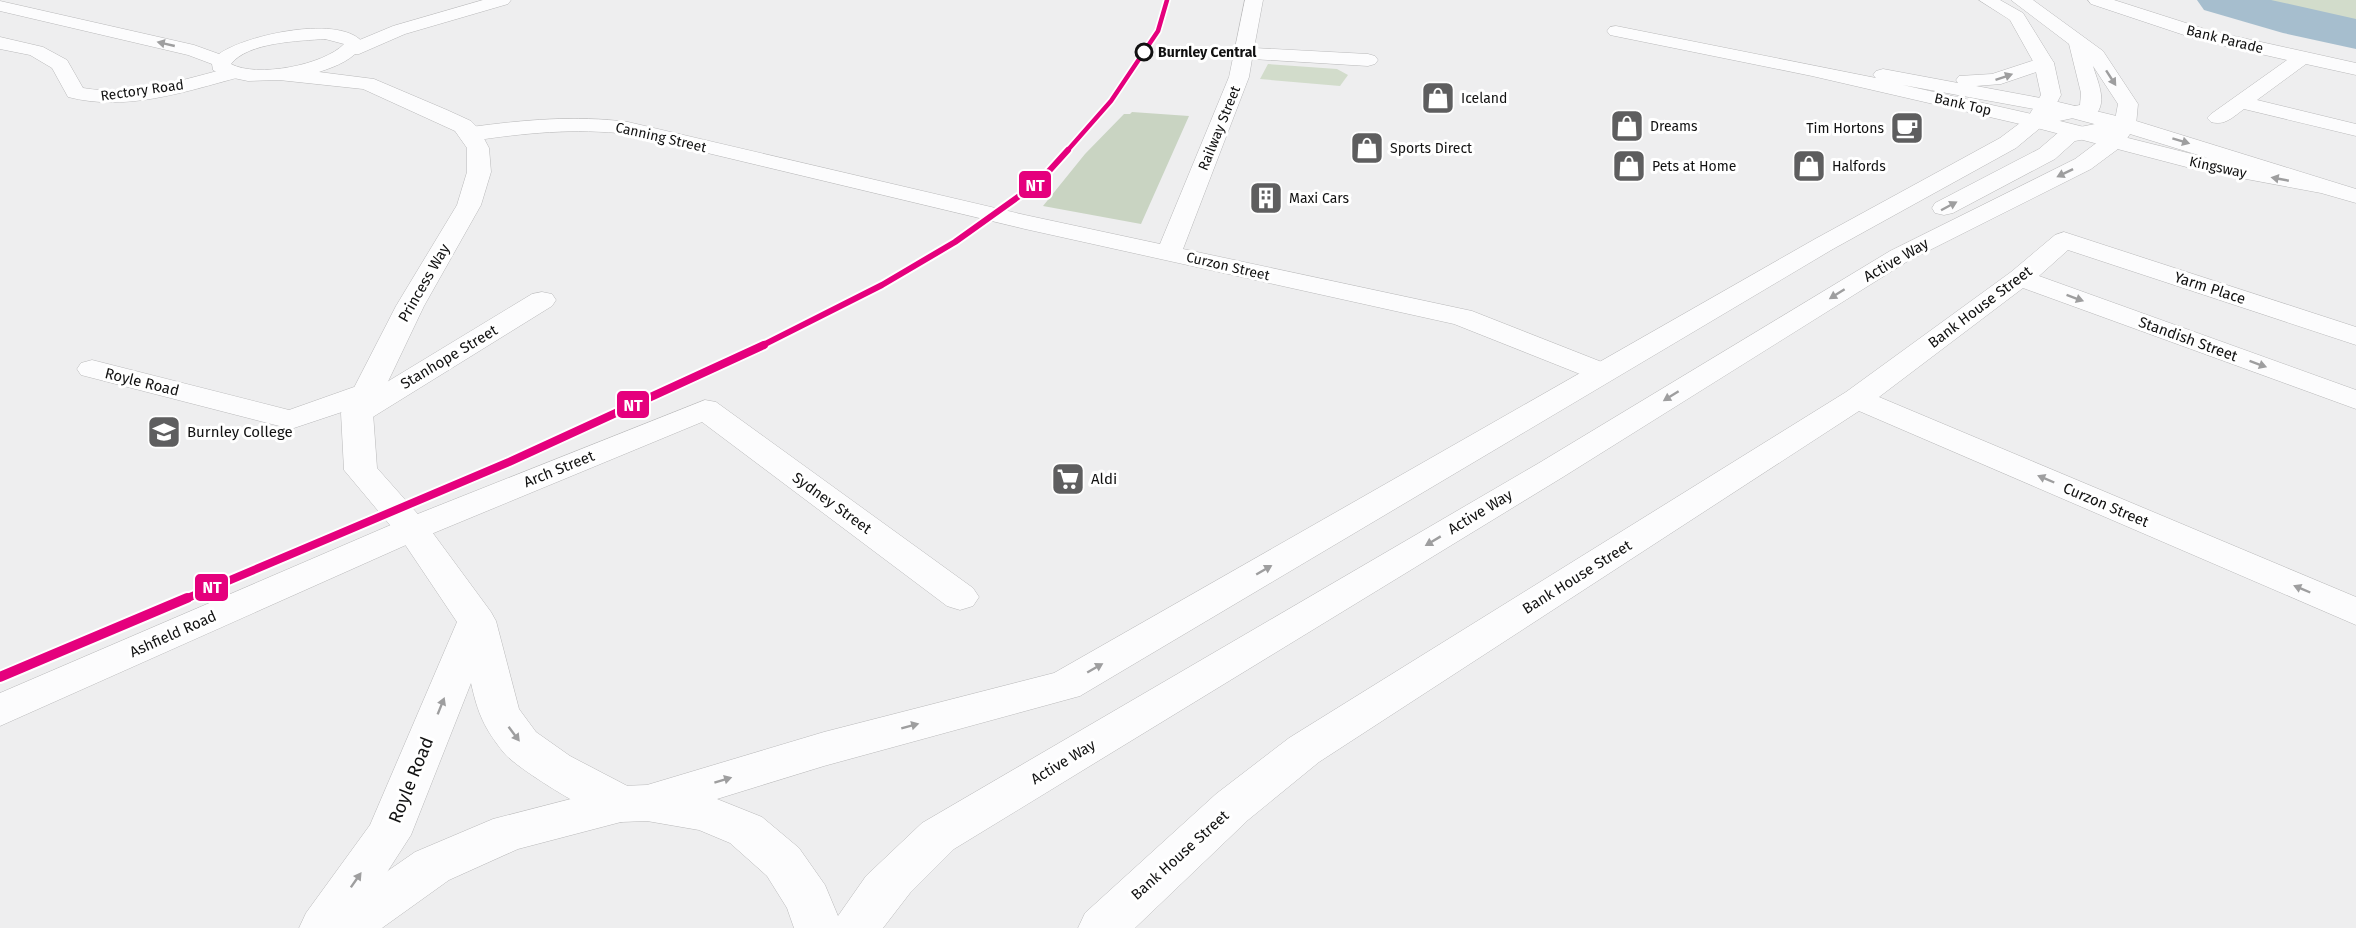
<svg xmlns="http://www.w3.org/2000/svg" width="2356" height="928" font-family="'Fira Sans',sans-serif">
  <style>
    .green { fill: #d2dccb }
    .forest { fill: #c9d4c2 }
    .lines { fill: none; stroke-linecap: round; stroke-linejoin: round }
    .river { fill: #a6bece; fill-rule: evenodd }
    .street-casing { stroke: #b9b9ba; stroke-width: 1 }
    .secondary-casing { stroke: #b9b9ba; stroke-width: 1 }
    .primary-casing { stroke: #b9b9ba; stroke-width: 1 }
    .street { fill: #fcfcfd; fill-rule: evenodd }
    .secondary { fill: #fcfcfd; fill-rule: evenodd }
    .primary { fill: #fcfcfd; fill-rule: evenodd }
    .rail-1-far3-casing { stroke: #fff; stroke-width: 8 }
    .rail-1-far2-casing { stroke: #fff; stroke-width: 10 }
    .rail-1-far1-casing { stroke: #fff; stroke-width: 12 }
    .rail-1-casing { stroke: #fff; stroke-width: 14 }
    .rail-1-far3 { stroke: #e5007d; stroke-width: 4.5 }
    .rail-1-far2 { stroke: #e5007d; stroke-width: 6 }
    .rail-1-far1 { stroke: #e5007d; stroke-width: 8 }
    .rail-1 { stroke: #e5007d; stroke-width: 10 }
    .oneway { fill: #9e9e9f }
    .stop-dot { fill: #fff; stroke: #111; stroke-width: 3 }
    .labels { text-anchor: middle; stroke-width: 6; stroke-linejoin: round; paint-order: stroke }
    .far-street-label { font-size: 14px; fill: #111; stroke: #fff }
    .far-stop-label { font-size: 14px; font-weight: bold; fill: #111; stroke: #fff; text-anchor: start }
    .far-poi-label { font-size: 14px; fill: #111; stroke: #fff; text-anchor: start }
    .street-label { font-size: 15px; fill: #111; stroke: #fff }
    .poi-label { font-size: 15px; fill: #111; stroke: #fff; text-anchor: start }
    .near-street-label { font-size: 18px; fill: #111; stroke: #fff }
    .line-badge { stroke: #fff; stroke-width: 2 }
    .badge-label { font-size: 16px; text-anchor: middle; font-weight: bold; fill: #fff }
  </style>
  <rect width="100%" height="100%" fill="#eeeeef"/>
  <g class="green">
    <polygon points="2233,0 2356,0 2356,30 2301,19"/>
    <polygon points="1268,64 1337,69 1348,75 1340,86 1260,79"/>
  </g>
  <polygon class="forest" points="1132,112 1189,116 1141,224 1043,206 1085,154 1124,114 1130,114"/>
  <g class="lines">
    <polygon class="river" points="2197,0 2271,0 2356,19 2356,49 2283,33 2204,10"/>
    <defs>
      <g id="street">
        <polygon points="483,0 511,0 508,4 405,34 359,54 345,54 343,50 345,46 393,26"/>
        <path d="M1245,0H1263L1254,48L1368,54L1375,56L1378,60L1375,64L1368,66L1252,59L1249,77L1183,249L1472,311L1612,366L1616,372L1612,378L1601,381L1590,378L1454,324L1025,229L628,134C575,128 524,133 471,141L463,139L460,134L463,129L471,127C524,120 575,115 628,122L1025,215L1160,244L1229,77Z"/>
        <path d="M2088,0H2114L2211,31L2356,63V75L2306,64L2257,100L2356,124V136L2244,109C2233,117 2225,126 2211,122L2207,118L2211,114L2287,60L2199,40L2091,4Z"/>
        <path d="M1616,26L1876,78L1873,75L1876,71L1883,69L1958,83L1956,80L1959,76L1992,74L2044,57L2051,59L2054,63L2051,67L2001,84L1976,86L2046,99L2133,120L2356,189V203L2321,193L2198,170L2033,127L1812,76L1610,35L1607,31L1610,27ZM1903,85L2045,111L2117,130L2208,158L2036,115Z"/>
        <path d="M0,37L43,47L67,60L83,88C134,97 184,79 233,67L240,69L243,73L240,77C184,92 126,112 68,97L52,68L30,55L0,49Z"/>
        <polygon points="2064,232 2356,327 2356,345 2068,250 2039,276 2356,390 2356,409 2023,288 1879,397 2356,597 2356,625 1859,411 1319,762 1248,820 1135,928 1078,928 1085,913 1216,794 1289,738 1846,392 2011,272 2055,235"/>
        <polygon points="542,292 552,294 556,300 552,306 368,420 357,422 346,420 342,412 291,429 81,375 77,369 81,363 92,360 289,410 354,387 365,384 377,388 532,294"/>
        <polygon points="705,400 716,402 973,588 979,597 973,606 960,610 947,606 702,422 424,537 0,726 0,693 400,521"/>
      </g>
      <path id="secondary" d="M0,1L194,45L219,54C245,35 343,13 364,44C353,60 337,66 319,72L374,79L447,110L471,121L479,129L489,148L491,172L481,205L424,306L373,413L377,468L424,521L491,612L496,621L519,709L536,732L570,756L637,791L643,804L637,817C631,819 625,822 619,822C599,819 517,769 504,753C484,728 478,714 471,683L411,835L351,928H299L306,913L370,825L457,622L400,537L344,470L341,413L396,306L457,205L467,172V148L455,131L363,89L279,80L248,81L224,76L213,70L212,64L188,55L0,11ZM325,39L344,44C324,65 257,78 231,64C248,42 299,41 325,39Z"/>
      <path id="primary" d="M1979,0H2000L2023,13L2054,63L2061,95L2053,110L2080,105L2081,93L2069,44L2011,0H2033L2103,51L2138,104L2136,125L2122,146L2091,169L1908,261L1563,477L954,849L910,893L883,928H794L787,908L767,876L730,843L699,830L647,821L621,822L518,849L449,880L382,928H320L327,913L415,852L493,819L621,786L647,785L824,732L1054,673L1815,239L2000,138L2028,117L2041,95L2034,63L2010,20ZM2093,66L2118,104L2115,120L2060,131L2039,149L1935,203L1932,208L1935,213L1944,215L1953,213L2055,159L2075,141L2107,135L2075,159L1890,251L1539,463L922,823L866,876L838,916L825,885L799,848L762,817L717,799L824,766L1080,696L1833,249L2016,148L2045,124L2097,113C2107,100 2097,80 2093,66Z"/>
    </defs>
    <use href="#street" class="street-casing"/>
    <use href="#secondary" class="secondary-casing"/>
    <use href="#primary" class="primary-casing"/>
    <use href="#street" class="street"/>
    <use href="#secondary" class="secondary"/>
    <use href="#primary" class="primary"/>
    <defs>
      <polyline id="rail-1-far3" points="1067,151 1111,101 1158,31 1167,0"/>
      <polyline id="rail-1-far2" points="761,346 882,285 955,242 1039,182 1068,150"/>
      <polyline id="rail-1-far1" points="183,600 509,462 764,345"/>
      <polyline id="rail-1" points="0,677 187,598"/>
    </defs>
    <use href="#rail-1-far3" class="rail-1-far3-casing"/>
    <use href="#rail-1-far2" class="rail-1-far2-casing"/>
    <use href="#rail-1-far1" class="rail-1-far1-casing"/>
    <use href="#rail-1" class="rail-1-casing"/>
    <use href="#rail-1-far3" class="rail-1-far3"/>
    <use href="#rail-1-far2" class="rail-1-far2"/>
    <use href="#rail-1-far1" class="rail-1-far1"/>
    <use href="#rail-1" class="rail-1"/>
  </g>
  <defs><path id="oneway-solid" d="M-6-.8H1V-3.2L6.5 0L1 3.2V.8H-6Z" transform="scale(1.5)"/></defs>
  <g class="oneway">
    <use href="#oneway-solid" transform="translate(166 44) rotate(-167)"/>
    <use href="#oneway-solid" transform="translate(2004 77) rotate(-19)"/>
    <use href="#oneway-solid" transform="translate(2111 78) rotate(57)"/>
    <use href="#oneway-solid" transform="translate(2181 141) rotate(17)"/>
    <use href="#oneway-solid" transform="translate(2065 173) rotate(154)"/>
    <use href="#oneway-solid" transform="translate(2280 179) rotate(-169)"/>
    <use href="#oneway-solid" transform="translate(1949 206) rotate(-28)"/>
    <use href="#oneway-solid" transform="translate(1837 294) rotate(148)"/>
    <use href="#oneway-solid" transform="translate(2075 298) rotate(20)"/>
    <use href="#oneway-solid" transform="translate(2258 364) rotate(20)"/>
    <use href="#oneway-solid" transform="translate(1671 396) rotate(148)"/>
    <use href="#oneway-solid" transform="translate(2046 479) rotate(-157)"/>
    <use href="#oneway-solid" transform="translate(1433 541) rotate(149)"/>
    <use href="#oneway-solid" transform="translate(1264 570) rotate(-30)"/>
    <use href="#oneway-solid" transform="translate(2302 589) rotate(-157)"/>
    <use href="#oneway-solid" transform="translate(1095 668) rotate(-30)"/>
    <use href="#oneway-solid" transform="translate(441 706) rotate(-68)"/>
    <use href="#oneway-solid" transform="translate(910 726) rotate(-15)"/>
    <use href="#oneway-solid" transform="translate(514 734) rotate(53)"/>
    <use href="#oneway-solid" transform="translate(723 780) rotate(-17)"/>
    <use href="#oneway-solid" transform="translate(356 880) rotate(-55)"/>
  </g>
  <defs>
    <symbol id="shop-square" viewBox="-11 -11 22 22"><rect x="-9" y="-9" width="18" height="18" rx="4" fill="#5e5e5f" stroke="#fff"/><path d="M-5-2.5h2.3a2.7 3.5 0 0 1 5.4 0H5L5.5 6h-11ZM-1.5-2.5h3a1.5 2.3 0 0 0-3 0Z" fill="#fff"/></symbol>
    <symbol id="cafe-square" viewBox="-11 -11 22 22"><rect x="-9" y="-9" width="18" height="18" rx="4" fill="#5e5e5f" stroke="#fff"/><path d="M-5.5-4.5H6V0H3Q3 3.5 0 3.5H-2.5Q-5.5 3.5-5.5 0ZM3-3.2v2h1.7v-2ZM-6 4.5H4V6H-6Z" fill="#fff"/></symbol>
    <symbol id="building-square" viewBox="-11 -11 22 22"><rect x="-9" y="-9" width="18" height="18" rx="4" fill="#5e5e5f" stroke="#fff"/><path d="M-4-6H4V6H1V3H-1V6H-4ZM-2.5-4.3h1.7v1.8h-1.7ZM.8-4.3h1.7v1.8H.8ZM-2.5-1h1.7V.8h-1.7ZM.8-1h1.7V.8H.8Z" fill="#fff"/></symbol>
    <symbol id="university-square" viewBox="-11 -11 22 22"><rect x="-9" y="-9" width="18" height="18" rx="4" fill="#5e5e5f" stroke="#fff"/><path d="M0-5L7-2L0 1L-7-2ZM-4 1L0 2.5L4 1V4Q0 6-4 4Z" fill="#fff"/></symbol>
    <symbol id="supermarket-square" viewBox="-11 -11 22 22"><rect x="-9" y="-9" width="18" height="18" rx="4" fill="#5e5e5f" stroke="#fff"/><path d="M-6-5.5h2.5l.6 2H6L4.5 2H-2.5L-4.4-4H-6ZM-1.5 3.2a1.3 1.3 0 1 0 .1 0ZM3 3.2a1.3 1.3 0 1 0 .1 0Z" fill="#fff"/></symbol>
  </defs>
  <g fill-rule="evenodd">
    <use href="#shop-square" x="1419" y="79" width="38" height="38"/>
    <use href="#shop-square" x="1608" y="107" width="38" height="38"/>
    <use href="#cafe-square" x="1888" y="109" width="38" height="38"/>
    <use href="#shop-square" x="1348" y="129" width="38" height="38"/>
    <use href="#shop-square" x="1610" y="147" width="38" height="38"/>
    <use href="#shop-square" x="1790" y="147" width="38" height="38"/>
    <use href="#building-square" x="1247" y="179" width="38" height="38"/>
    <use href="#university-square" x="145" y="413" width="38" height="38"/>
    <use href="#supermarket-square" x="1049" y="460" width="38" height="38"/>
  </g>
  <circle class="stop-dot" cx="1144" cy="52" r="8"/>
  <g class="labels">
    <g class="far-street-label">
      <text transform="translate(2225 39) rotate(14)" y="5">Bank Parade</text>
      <text transform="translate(142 90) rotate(-8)" y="5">Rectory Road</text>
      <text transform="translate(1963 104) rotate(13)" y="5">Bank Top</text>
      <text transform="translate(1219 128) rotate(-68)" y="5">Railway Street</text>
      <text transform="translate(661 137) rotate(13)" y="5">Canning Street</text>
      <text transform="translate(2218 167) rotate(12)" y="5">Kingsway</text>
      <text transform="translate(1228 266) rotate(13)" y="5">Curzon Street</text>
    </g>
    <g class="far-stop-label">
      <text x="1158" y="57">Burnley Central</text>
    </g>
    <g class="far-poi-label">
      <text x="1461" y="103">Iceland</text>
      <text x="1650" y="131">Dreams</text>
      <text x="1884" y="133" text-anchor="end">Tim Hortons</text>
      <text x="1390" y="153">Sports Direct</text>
      <text x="1652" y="171">Pets at Home</text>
      <text x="1832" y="171">Halfords</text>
      <text x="1289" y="203">Maxi Cars</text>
    </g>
    <g class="street-label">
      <text transform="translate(1896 260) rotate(-30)" y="5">Active Way</text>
      <text transform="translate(424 283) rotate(-60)" y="5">Princess Way</text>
      <text transform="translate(2210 288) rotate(18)" y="5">Yarm Place</text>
      <text transform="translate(1980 307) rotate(-37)" y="5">Bank House Street</text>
      <text transform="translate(2188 339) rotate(20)" y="5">Standish Street</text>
      <text transform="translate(449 357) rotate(-31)" y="5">Stanhope Street</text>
      <text transform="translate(142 382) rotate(14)" y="5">Royle Road</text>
      <text transform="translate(559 469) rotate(-22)" y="5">Arch Street</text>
      <text transform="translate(832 503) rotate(36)" y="5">Sydney Street</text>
      <text transform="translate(2106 505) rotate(23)" y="5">Curzon Street</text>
      <text transform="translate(1480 512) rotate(-31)" y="5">Active Way</text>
      <text transform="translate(1577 577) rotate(-32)" y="5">Bank House Street</text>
      <text transform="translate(173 634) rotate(-24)" y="5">Ashfield Road</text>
      <text transform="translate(1063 762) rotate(-31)" y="5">Active Way</text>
      <text transform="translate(1180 855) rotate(-42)" y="5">Bank House Street</text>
    </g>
    <g class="poi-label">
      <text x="187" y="437">Burnley College</text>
      <text x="1091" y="484">Aldi</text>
    </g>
    <g class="near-street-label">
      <text transform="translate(411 780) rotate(-68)" y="6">Royle Road</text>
    </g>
  </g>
  <g class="line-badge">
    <rect x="1018" y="170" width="34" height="29" rx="6" fill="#e5007d"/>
    <rect x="616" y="390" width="34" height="29" rx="6" fill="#e5007d"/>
    <rect x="194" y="573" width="35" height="29" rx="6" fill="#e5007d"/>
  </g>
  <g class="badge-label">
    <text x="1035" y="191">NT</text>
    <text x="633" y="411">NT</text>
    <text x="212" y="593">NT</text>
  </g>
</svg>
